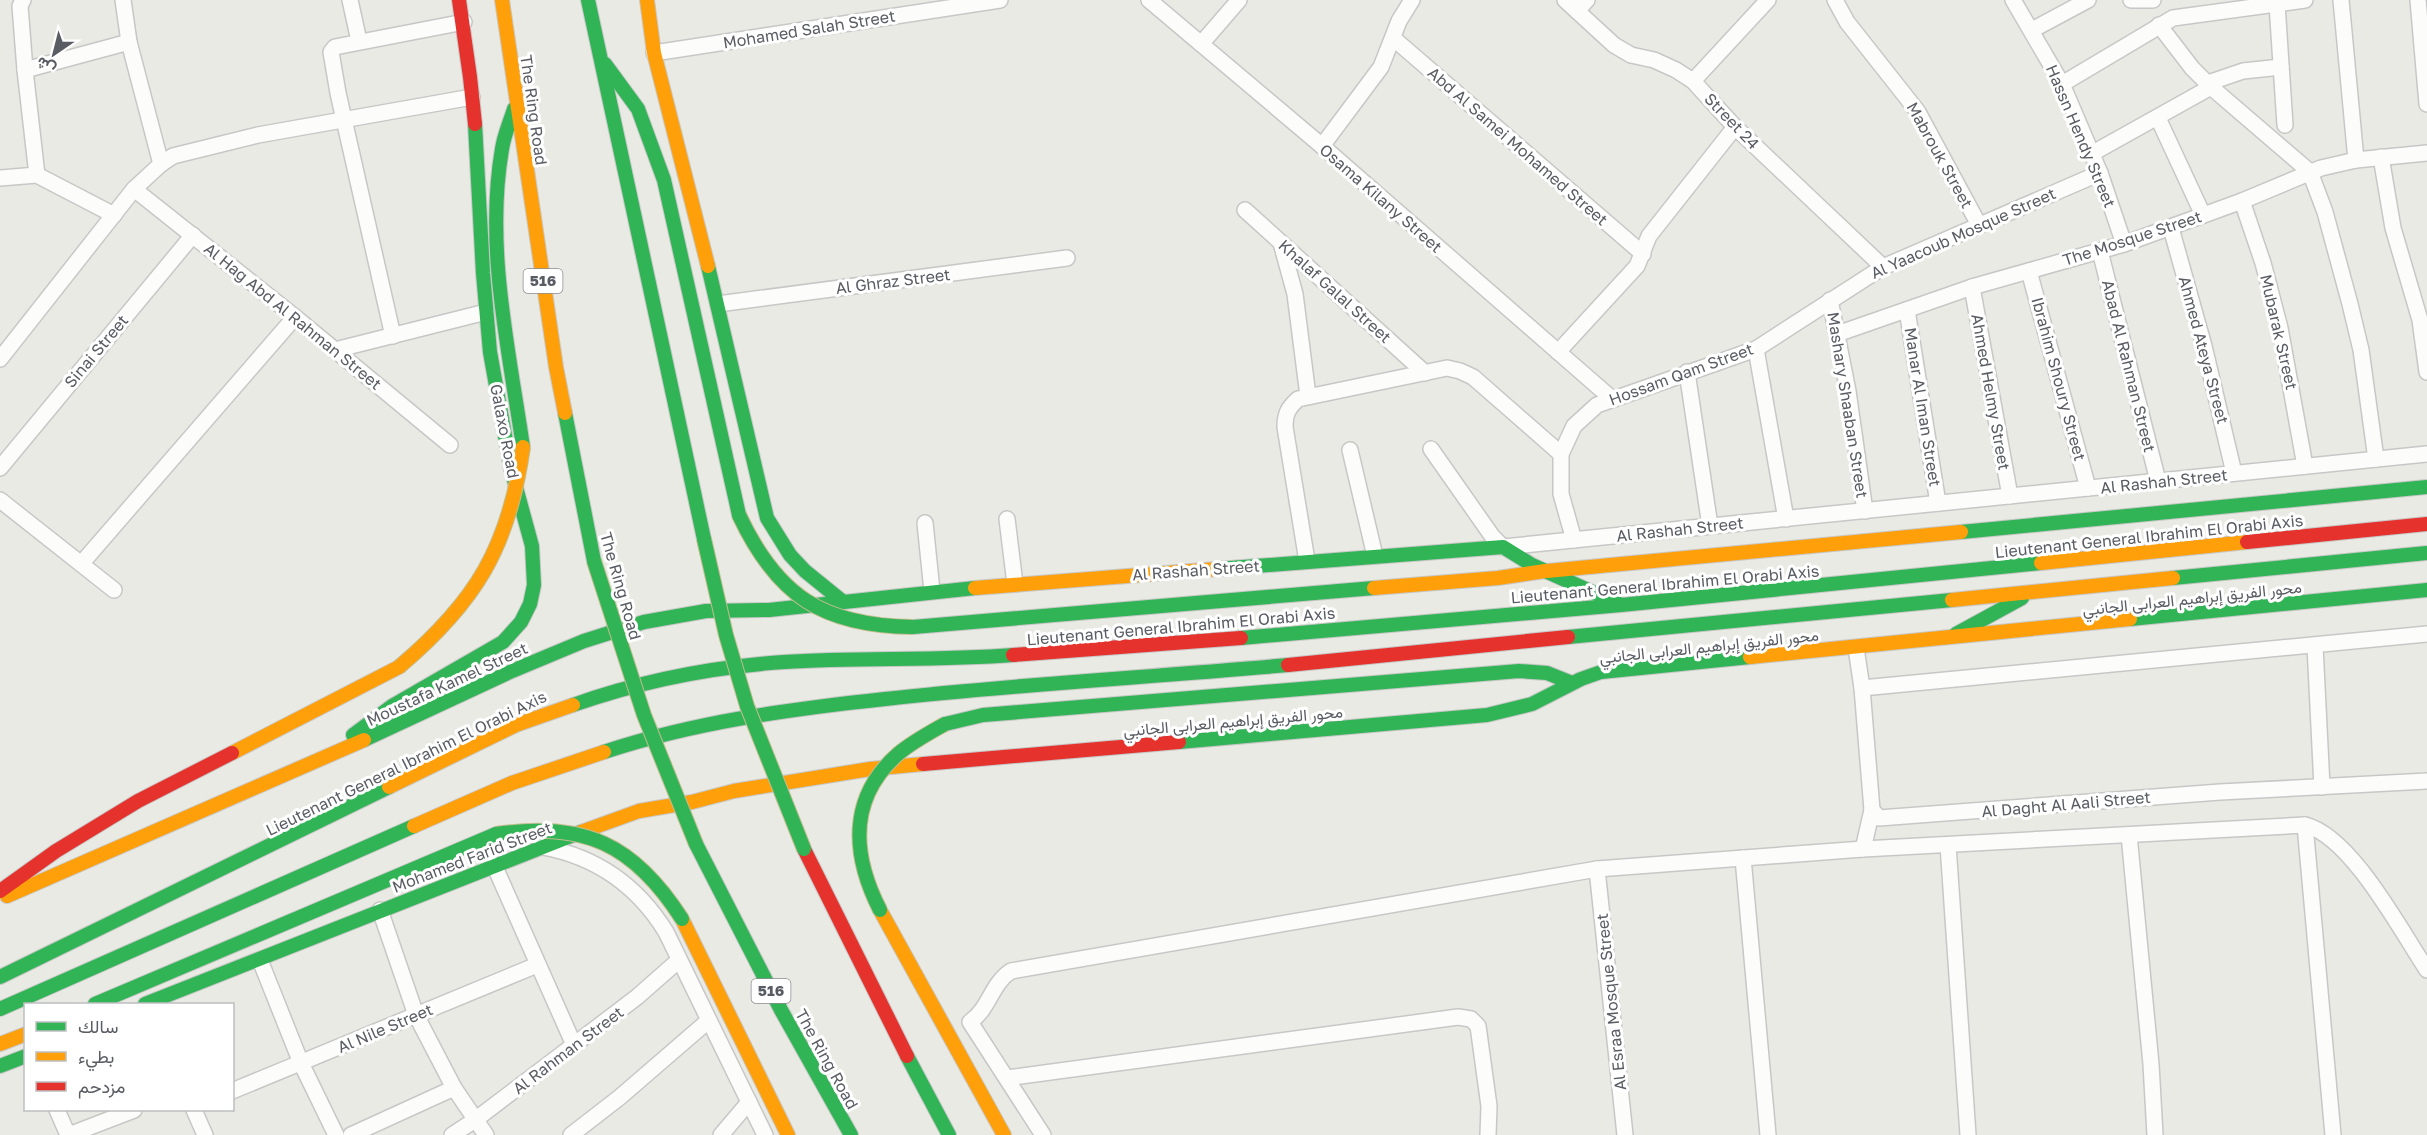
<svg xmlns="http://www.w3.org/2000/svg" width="2427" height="1135" font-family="'Golos Text',Vazirmatn,sans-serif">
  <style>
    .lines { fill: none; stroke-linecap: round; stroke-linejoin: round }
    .street-casing { stroke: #c7c7c7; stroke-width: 18 }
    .fast-casing { stroke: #c7c7c7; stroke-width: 16 }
    .slow-casing { stroke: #c7c7c7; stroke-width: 16 }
    .jam-casing { stroke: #c7c7c7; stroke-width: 16 }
    .street { stroke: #fcfcfb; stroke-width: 15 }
    .fast { stroke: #30b455; stroke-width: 14 }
    .slow { stroke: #ff9f0a; stroke-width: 14 }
    .jam { stroke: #e5322d; stroke-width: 14 }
    .fast-bridge-casing { stroke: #c2bd91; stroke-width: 16; stroke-linecap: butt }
    .slow-bridge-casing { stroke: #c2bd91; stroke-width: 16; stroke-linecap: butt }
    .fast-bridge { stroke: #30b455; stroke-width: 14 }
    .slow-bridge { stroke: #ff9f0a; stroke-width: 14 }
    .labels { text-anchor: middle; stroke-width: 6; stroke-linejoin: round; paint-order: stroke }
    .shield { fill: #fff; stroke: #8b8d92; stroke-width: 1.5 }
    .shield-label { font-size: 15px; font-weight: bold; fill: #595c63 }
    .street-label { font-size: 16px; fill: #595c63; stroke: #fff }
  </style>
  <rect width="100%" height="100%" fill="#eaeae4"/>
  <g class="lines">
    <defs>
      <g id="street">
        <polyline points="23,0 20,6 25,70 37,175"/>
        <polyline points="123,0 129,42 161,164"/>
        <polyline points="350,0 359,41"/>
        <polyline points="1149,0 1322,146 1611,398"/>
        <polyline points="1565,0 1614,45 1631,55 1654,60 1676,70 1693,81 1735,127 1883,267"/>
        <polyline points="1835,0 1847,22 1918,112 1979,225"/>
        <polyline points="2013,0 2062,84 2100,173 2124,244"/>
        <polyline points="2131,0 2153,0"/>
        <polyline points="2341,0 2356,160"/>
        <polyline points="2418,0 2427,104"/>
        <polyline points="2277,4 2285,125"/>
        <polyline points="1577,11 1587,0"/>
        <polyline points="2159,25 2192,68 2211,87 2310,172 2325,212 2350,304 2361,350 2376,459"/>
        <polyline points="2032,30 2088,0"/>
        <polyline points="1393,38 1643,254"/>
        <polyline points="1201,44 1239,0"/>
        <polyline points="654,53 1000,0"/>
        <polyline points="25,70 129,42"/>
        <polyline points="1693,81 1768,0"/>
        <polyline points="2208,83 2243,71 2281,67"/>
        <polyline points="2062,84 2173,18 2305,0"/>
        <polyline points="2158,118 2203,215"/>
        <polyline points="1322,146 1381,67 1399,21 1412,0"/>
        <polyline points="2091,154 2211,87"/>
        <polyline points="2381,157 2393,228 2420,320 2427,372"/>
        <polyline points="0,178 37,175 114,215"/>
        <polyline points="134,189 295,317 450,445"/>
        <polyline points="2242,201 2263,263 2280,328 2305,466"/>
        <polyline points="1245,210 1425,373"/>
        <polyline points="2171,228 2204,346 2234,473"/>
        <polyline points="1281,243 1295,294 1308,396"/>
        <polyline points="2100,251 2158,481"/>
        <polyline points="2029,271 2088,488"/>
        <polyline points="1972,287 2010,496"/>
        <polyline points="1830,300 1848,391 1865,511"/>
        <polyline points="718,304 1067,258"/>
        <polyline points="1907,310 1938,503"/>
        <polyline points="1837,334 1972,287 2124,244 2242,201 2321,168 2356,160 2427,153"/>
        <polyline points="393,336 338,93 331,52 335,47 464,22"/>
        <polyline points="1756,349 1786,519"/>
        <polyline points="335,350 486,312"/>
        <polyline points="1558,352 1637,266 1649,236 1735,127"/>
        <polyline points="0,359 134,189 161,164 173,156 258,135 472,97"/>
        <polyline points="1687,372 1710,526"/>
        <polyline points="1431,449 1492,536 1503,547 2427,454"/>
        <polyline points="1350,450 1375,556"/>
        <polyline points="0,468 193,235"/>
        <polyline points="0,500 114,590"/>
        <polyline points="1007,519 1015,584"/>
        <polyline points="925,523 932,591"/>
        <polyline points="1574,540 1561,494 1561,454 1574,426 1597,405 1756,349 1883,267 2100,173"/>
        <path d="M1307,561L1285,427C1285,414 1288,408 1298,399L1447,368L1460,371L1473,377L1561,454"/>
        <polyline points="81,564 295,317"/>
        <polyline points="2315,646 2322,787"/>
        <polyline points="1856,648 1862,688 1872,810 1879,818 2220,792 2427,781"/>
        <polyline points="1862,688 2427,634"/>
        <polyline points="2305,825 2333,1135"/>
        <polyline points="2129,835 2151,1064 2155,1135"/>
        <polyline points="1948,845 1968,1135"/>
        <path d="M543,847C597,857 637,885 666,932L765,1135"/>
        <polyline points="1863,849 1872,810"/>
        <polyline points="1743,858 1768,1135"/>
        <polyline points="494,865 574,1045"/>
        <polyline points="1597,869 1625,1135"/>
        <polyline points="380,910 416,1015 454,1088 486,1135"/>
        <polyline points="260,960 301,1063 336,1135"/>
        <polyline points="1007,1078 1458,1017 1471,1019 1478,1026 1489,1106 1488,1135"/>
        <polyline points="232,1091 537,965"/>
        <polyline points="57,1110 68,1135"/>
        <polyline points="194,1110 205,1135"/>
        <polyline points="69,1135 134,1110"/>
        <polyline points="351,1135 454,1088"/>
        <polyline points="452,1135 475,1120 637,997 679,960"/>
        <polyline points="571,1135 620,1097 708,1021"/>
        <polyline points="721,1135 749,1102"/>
        <path d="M1043,1135L970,1022C990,1008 991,984 1011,971L1597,869L1863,849L2305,825C2351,836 2401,931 2427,970"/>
      </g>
      <g id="fast">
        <polyline points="588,0 704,539"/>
        <polyline points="605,64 638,109 664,180 739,515"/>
        <path d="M514,109C510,122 504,135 502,149C485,247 509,350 523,447"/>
        <polyline points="708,266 767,518 790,555 805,571 842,601"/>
        <polyline points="565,413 594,561"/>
        <polyline points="1961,532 2427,487"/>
        <polyline points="1217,569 1503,547 1532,565 1619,604"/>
        <polyline points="2173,578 2427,553"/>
        <polyline points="2130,619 2427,590"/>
        <polyline points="913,627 1374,588"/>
        <polyline points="1956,634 2022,598"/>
        <polyline points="1568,637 1952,600"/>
        <polyline points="1241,638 1621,605 2041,563"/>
        <path d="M573,705C641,681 713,667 784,662C860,657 937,661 1013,655"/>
        <polyline points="945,724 983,715 1519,671 1547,673 1572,683"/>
        <polyline points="353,735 392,706 503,642 521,622 530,604 534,585 532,546 511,469 490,352 483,273 475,124"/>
        <polyline points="364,740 512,671 584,641 644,622 706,611 769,610 975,588"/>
        <polyline points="1179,742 1487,715 1532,704 1581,679 1601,672 1750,657"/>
        <path d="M604,752C694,722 791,709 885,699C1019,684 1154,677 1288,665"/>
        <polyline points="696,844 781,1010 851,1135"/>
        <polyline points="0,977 389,787"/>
        <polyline points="95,1004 496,834"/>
        <polyline points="145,1004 581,832"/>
        <polyline points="0,1009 414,826"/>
        <polyline points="907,1056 949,1135"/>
        <polyline points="0,1066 26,1056"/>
      </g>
      <g id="slow">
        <polyline points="502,0 556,367 565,413"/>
        <polyline points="647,0 654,53 708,266"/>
        <polyline points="2041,563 2247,542"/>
        <polyline points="1547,571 1961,532"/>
        <polyline points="975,588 1217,569"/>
        <polyline points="1374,588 1498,578 1545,571"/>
        <polyline points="1952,600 2173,578"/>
        <polyline points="1750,657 2130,619"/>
        <polyline points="232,753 399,667"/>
        <polyline points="389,787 516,725 573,705"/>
        <polyline points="414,826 512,783 604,752"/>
        <polyline points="581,832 639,811 692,802 734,791 870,769 923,764"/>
        <polyline points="7,896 364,740"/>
        <polyline points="880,910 1004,1135"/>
        <polyline points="682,919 788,1135"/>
        <polyline points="0,1044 26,1034"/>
      </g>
      <g id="jam">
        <polyline points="459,0 470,77 475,124"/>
        <polyline points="2247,542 2427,524"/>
        <polyline points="1013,655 1241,638"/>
        <polyline points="1288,665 1568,637"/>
        <polyline points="923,764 1179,742"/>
        <polyline points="804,849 907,1056"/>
        <polyline points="0,891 56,851 138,801 232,753"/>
      </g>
    </defs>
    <use href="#street" class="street-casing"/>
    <use href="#fast" class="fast-casing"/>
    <use href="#slow" class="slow-casing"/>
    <use href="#jam" class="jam-casing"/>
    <use href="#street" class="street"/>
    <use href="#fast" class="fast"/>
    <use href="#slow" class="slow"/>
    <use href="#jam" class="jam"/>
    <defs>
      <g id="fast-bridge">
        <path d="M739,515C777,596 823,626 913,627"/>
        <polyline points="704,539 726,635 747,706 804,849"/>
        <polyline points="594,561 644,715 696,844"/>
        <path d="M496,834C584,821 634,844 682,919"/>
        <path d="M880,910C852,855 848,798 898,754C912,742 929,733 945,724"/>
      </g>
      <path id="slow-bridge" d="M399,667C476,602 509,547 523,447"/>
    </defs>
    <use href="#fast-bridge" class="fast-bridge-casing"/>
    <use href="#slow-bridge" class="slow-bridge-casing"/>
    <use href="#fast-bridge" class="fast-bridge"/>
    <use href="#slow-bridge" class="slow-bridge"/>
  </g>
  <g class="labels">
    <g class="shield">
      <rect x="523.5" y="269" width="39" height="24" rx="4.5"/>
      <rect x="751.5" y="979" width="39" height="24" rx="4.5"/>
    </g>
    <g class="shield-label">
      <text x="543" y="286">516</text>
      <text x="771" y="996">516</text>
    </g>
    <g class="street-label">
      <text transform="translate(809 29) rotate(-9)" y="6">Mohamed Salah Street</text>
      <text transform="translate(534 110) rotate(82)" y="6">The Ring Road</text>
      <text transform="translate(1732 121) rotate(46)" y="6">Street 24</text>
      <text transform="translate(2081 136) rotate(67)" y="6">Hassn Hendy Street</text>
      <text transform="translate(1518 146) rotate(41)" y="6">Abd Al Samei Mohamed Street</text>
      <text transform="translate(1940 155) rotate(61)" y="6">Mabrouk Street</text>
      <text transform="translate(1381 198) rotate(41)" y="6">Osama Kilany Street</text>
      <text transform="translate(1963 233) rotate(-24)" y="6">Al Yaacoub Mosque Street</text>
      <text transform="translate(2132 238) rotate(-18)" y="6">The Mosque Street</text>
      <text transform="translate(893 281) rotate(-7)" y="6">Al Ghraz Street</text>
      <text transform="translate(1335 291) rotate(42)" y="6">Khalaf Galal Street</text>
      <text transform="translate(293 316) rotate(39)" y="6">Al Hag Abd Al Rahman Street</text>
      <text transform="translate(2279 332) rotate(77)" y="6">Mubarak Street</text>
      <text transform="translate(2204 350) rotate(75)" y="6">Ahmed Ateya Street</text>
      <text transform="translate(96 351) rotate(-50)" y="6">Sinai Street</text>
      <text transform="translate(2129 366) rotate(76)" y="6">Abad Al Rahman Street</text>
      <text transform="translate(1681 374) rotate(-20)" y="6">Hossam Qam Street</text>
      <text transform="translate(2059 379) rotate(75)" y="6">Ibrahim Shoury Street</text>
      <text transform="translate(1991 392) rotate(80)" y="6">Ahmed Helmy Street</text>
      <text transform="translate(1848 405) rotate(81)" y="6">Mashary Shaaban Street</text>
      <text transform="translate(1923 407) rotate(81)" y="6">Manar Al Iman Street</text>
      <text transform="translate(505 431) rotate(79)" y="6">Galaxo Road</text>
      <text transform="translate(2164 481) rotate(-6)" y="6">Al Rashah Street</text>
      <text transform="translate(1680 529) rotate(-6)" y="6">Al Rashah Street</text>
      <text transform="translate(2149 536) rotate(-6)" y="6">Lieutenant General Ibrahim El Orabi Axis</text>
      <text transform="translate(1196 570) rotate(-4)" y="6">Al Rashah Street</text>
      <text transform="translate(1665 584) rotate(-5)" y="6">Lieutenant General Ibrahim El Orabi Axis</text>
      <text transform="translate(621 586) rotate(74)" y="6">The Ring Road</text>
      <text transform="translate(2192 598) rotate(-6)" y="6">محور الفريق إبراهيم العرابى الجانبي</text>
      <text transform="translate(1181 626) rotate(-5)" y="6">Lieutenant General Ibrahim El Orabi Axis</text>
      <text transform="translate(1709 646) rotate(-6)" y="6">محور الفريق إبراهيم العرابى الجانبي</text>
      <text transform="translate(447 684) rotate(-25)" y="6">Moustafa Kamel Street</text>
      <text transform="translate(1233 721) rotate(-5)" y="6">محور الفريق إبراهيم العرابى الجانبي</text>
      <text transform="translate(406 763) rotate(-26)" y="6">Lieutenant General Ibrahim El Orabi Axis</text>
      <text transform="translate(2066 804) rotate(-5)" y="6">Al Daght Al Aali Street</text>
      <text transform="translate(472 857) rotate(-21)" y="6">Mohamed Farid Street</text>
      <text transform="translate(1611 1002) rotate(-96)" y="6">Al Esraa Mosque Street</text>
      <text transform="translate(385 1028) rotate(-23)" y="6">Al Nile Street</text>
      <text transform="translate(568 1050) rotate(-37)" y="6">Al Rahman Street</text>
      <text transform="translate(827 1059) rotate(61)" y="6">The Ring Road</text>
    </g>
  </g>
  <rect x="24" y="1003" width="210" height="108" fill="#ffffff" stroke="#bdbec1" stroke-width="1.5"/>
  <rect x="36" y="1022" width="30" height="9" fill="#30b455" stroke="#bdbec1" stroke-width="1.5"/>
  <text x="78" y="1033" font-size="18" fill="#595c63">سالك</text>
  <rect x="36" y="1052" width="30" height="9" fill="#ff9f0a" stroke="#bdbec1" stroke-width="1.5"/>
  <text x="78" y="1063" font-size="18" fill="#595c63">بطيء</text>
  <rect x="36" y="1082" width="30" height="9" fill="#e5322d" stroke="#bdbec1" stroke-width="1.5"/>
  <text x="78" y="1093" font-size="18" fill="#595c63">مزدحم</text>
  <g transform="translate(54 54) rotate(215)" stroke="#ffffff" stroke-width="4.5" paint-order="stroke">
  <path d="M0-4.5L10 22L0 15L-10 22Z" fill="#595c63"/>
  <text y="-9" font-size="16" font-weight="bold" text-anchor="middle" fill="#595c63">ش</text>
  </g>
</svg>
